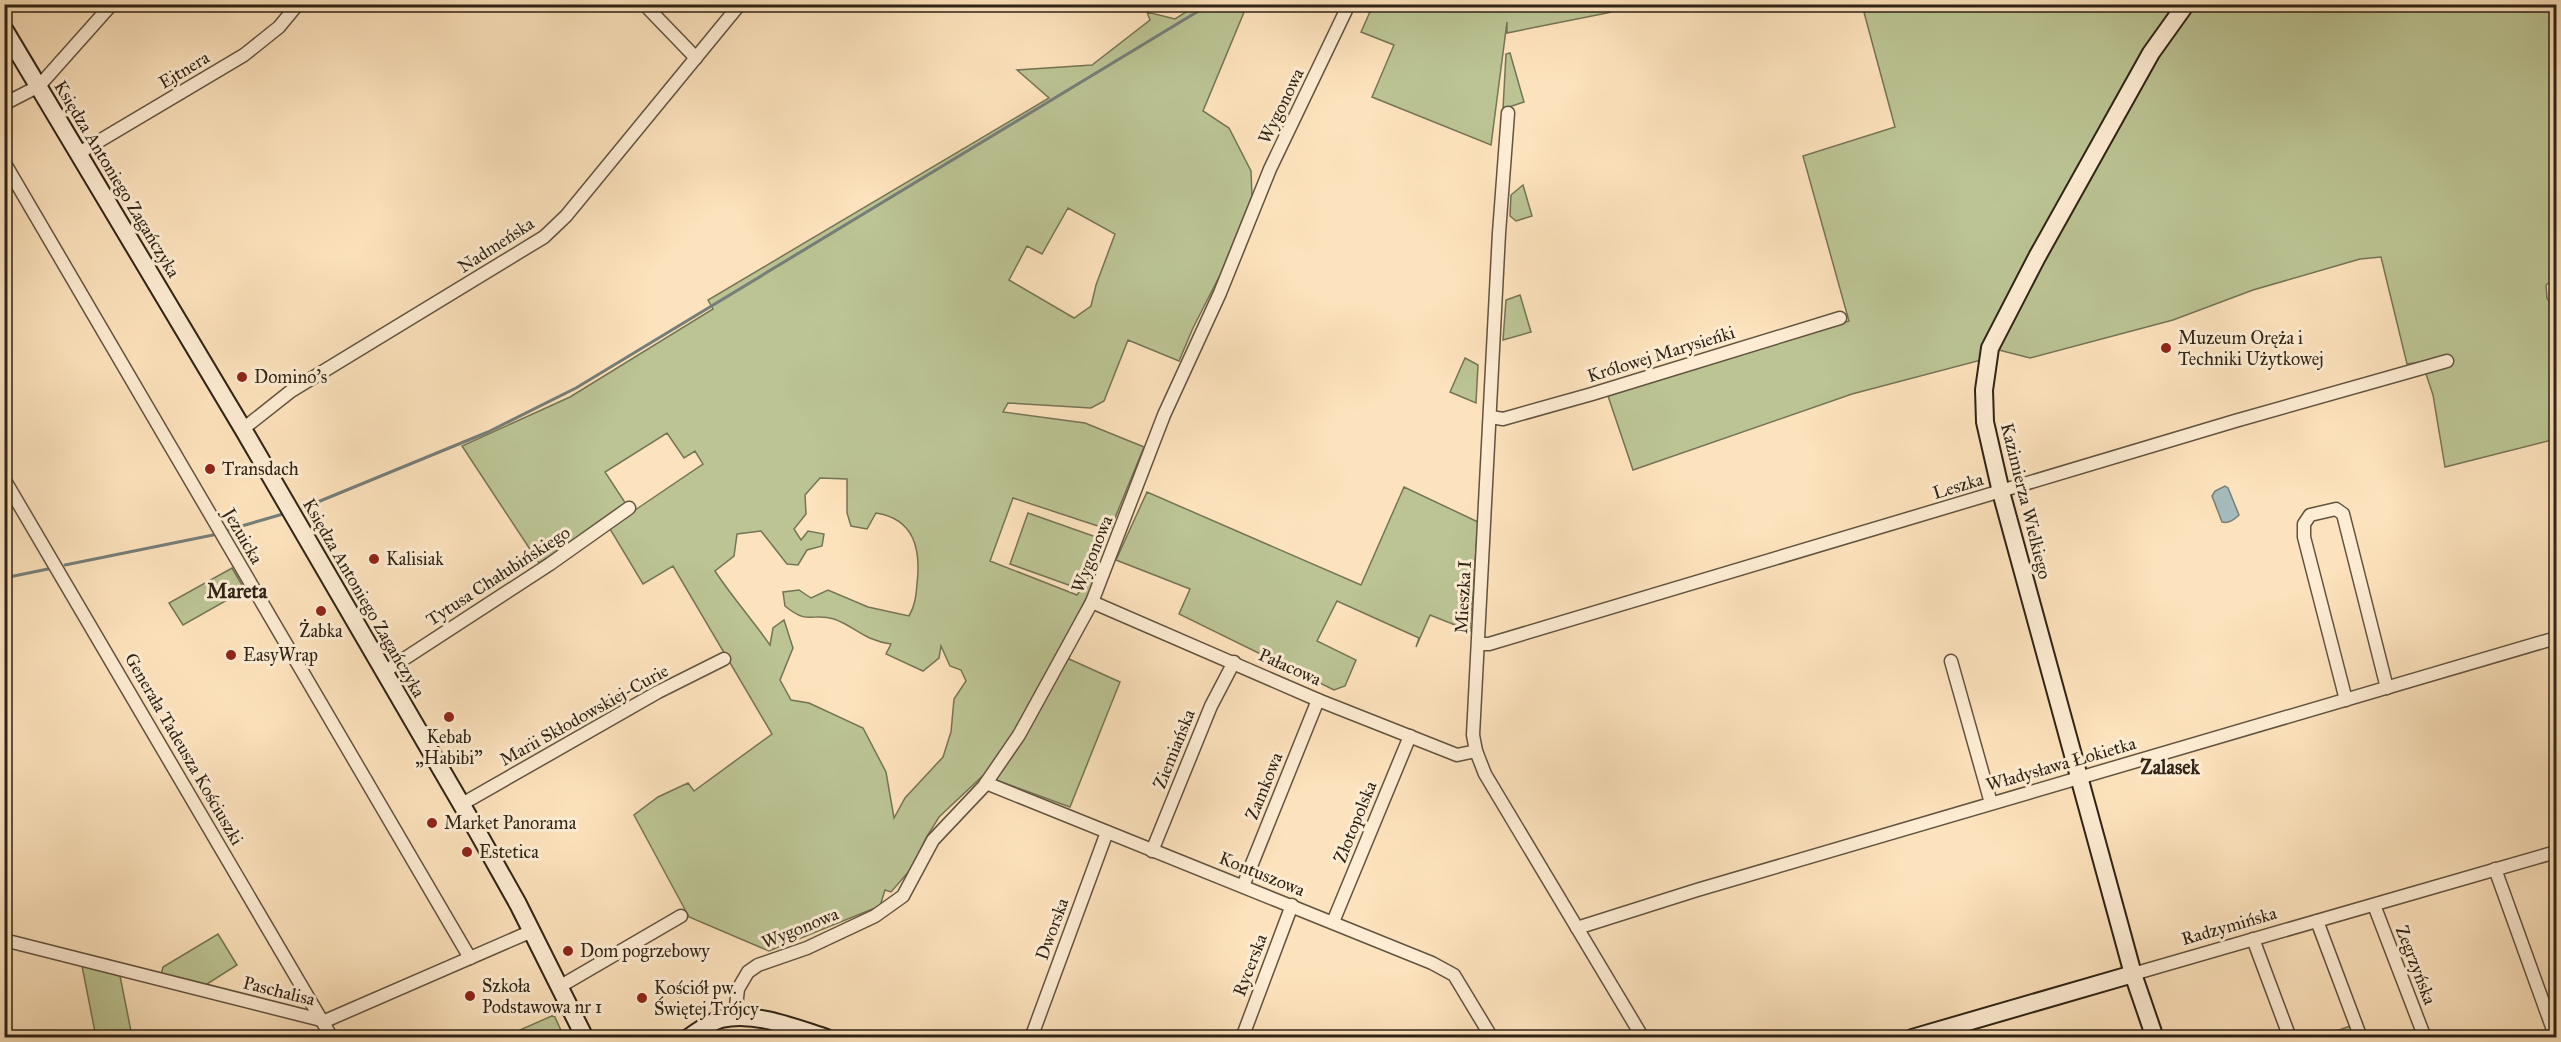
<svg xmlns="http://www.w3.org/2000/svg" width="2561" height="1042" font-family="'IM FELL Great Primer',serif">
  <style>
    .green { fill: #bcc494; stroke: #757454; stroke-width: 1.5; fill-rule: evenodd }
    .water { fill: #a5bbbc; stroke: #757e79; stroke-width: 1.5 }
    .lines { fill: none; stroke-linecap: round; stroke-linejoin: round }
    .stream { stroke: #757e79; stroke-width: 3 }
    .street-casing { stroke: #62533f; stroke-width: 15 }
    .secondary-casing { stroke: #2e2315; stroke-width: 20 }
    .street { stroke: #feedd4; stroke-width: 12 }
    .secondary { stroke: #feedd4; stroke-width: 16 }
    .poi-dot { fill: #8f2418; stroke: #feedd4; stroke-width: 2 }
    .labels { text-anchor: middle; stroke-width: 6; stroke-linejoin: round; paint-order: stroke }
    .street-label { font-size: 18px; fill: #2e2315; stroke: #feedd4 }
    .poi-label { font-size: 18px; fill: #2e2315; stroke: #feedd4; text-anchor: start }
    .neighbourhood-label { font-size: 20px; font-weight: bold; fill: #2e2315; stroke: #feedd4 }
  </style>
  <rect width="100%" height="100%" fill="#fde3bd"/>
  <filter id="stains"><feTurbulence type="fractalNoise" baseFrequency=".00333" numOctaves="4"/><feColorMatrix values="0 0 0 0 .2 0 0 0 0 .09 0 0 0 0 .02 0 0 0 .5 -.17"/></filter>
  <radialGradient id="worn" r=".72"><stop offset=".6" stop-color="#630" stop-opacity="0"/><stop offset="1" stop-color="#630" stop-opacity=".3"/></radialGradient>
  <g class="green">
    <path d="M1197,5H1247L1203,111L1229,128L1251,171L1252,196L1221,273L1193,328L1179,361L1128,340L1104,401L1091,408L1008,403L1003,412L1085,423L1144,447L1110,530L1013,498L990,561L1077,595L1091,574L1095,581L1074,622L1069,659L1120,682L1070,807L996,780L989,770L939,817L926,838L911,869L891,892L885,890L880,906L769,951L689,917L634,815L658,797L688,783L694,791L772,734L673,566L643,584L610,529L638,508L703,464L695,451L684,458L667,433L605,472L626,504L539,563L462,446L570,397L713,309L708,300L1049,98L1017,70L1092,65L1150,20L1147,12L1175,19ZM1068,208L1115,234L1096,285L1091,306L1074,318L1009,280L1027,246L1042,254ZM820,478L847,479V513L851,526L867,529L876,513C915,519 921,550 917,584C916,596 915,606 909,616L868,607L828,590L811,598L799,590L783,592L785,606C809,626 811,612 834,619C856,627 863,640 891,644L886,654L923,671L939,658L941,646L950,666L961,670L966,681L954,699L951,732L943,757L905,798L894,818L886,772L863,728L809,703L791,700L780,680L793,648L784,620L773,628L770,645C752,619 732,597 715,571L734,556L737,534L761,531L787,564L798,565L807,550L822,546L824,534L808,531L801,540L794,529L806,514L805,495Z"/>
    <polygon points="1373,5 1373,4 1637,5 1607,13 1507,33 1507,22 1491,145 1372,97 1394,45 1361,32"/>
    <polygon points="1862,5 2556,5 2556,277 2546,285 2547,298 2556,314 2556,439 2445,467 2433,395 2422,362 2407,364 2381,257 2360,259 2253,290 2173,320 2030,358 1991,348 1989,358 1852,394 1633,470 1608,396 1849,321 1803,156 1895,127"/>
    <polygon points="1510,53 1524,102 1503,109 1506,54"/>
    <polygon points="1523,185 1532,216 1516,221 1510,216 1511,195"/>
    <polygon points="1520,295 1531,332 1503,340 1506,300"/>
    <polygon points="1465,358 1478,365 1476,403 1450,392"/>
    <polygon points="1404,487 1478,522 1470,631 1430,615 1416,647 1419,638 1337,601 1317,641 1356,660 1345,686 1334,690 1179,614 1190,589 1116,560 1147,492 1361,585"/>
    <polygon points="1028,513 1096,537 1077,588 1010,564"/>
    <polygon points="232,568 245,590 183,625 169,603"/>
    <polygon points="218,934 237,965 204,986 161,975 163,967"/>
    <polygon points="82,966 120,976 132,1036 96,1037"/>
    <polygon points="554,1015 564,1037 504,1037"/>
    <polygon points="2350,1026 2355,1038 2318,1038"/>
  </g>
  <path class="water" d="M2225,486L2228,488L2239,515C2235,519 2229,524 2222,522L2212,496L2215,491Z"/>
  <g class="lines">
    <g class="stream">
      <polyline points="303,508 488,432 576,388 1210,4"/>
      <polyline points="228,530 283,514"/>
      <polyline points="65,565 213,535"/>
      <polyline points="4,578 48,569"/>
    </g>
    <defs>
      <g id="street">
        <polyline points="644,4 696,58"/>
        <polyline points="4,104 39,86 112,4"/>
        <polyline points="1508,113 1499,233 1473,735 1476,751 1485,774 1643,1038"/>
        <polyline points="79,153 244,55 279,27 298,4"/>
        <polyline points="4,162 470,958"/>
        <polyline points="1491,417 1503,419 1592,394 1840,318"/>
        <polyline points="243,429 291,391 544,237 566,216 740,4"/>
        <polyline points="4,479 332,1038"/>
        <polyline points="1092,602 1318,700 1457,755 1476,751"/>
        <polyline points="1479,644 1489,644 2235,421 2447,361"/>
        <polyline points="1951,661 1991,803"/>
        <polyline points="384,672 550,564 629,508"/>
        <polyline points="2346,700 2304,537 2304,524 2310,515 2336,509 2343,514 2387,688"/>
        <polyline points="986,783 1432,963 1454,975 1492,1038"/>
        <polyline points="462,804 658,692 724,659"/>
        <polyline points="1152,851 1211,706 1234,662"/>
        <polyline points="2495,869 2556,1038"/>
        <polyline points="1243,886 1318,700"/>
        <polyline points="2374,905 2425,1038"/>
        <polyline points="2317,921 2361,1038"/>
        <polyline points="1333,922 1410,736"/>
        <polyline points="1577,928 1697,890 2556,638"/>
        <polyline points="2253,939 2290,1038"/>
        <polyline points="4,940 325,1021 532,931"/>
        <polyline points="2133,974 2556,852"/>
        <polyline points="559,987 681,916"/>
        <polyline points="738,1018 736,1006 738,989 748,972 758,965 807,948 875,916 903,896 933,840 984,786 1019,735 1092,602 1164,415 1220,293 1270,169 1349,4"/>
        <polyline points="1031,1038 1107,832"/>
        <polyline points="1242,1038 1292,905"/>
      </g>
      <g id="secondary">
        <polyline points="4,29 243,429 477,831 518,904 585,1038"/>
        <path d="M688,1038C698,1031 710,1022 721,1019C755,1011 795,1028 827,1038"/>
        <polyline points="1912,1038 2133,974"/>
        <polyline points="2155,1038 2133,974 2001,492 1985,422 1984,390 1990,348 2037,257 2151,53 2186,4"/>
      </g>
    </defs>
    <use href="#street" class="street-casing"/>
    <use href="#secondary" class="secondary-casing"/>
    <use href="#street" class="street"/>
    <use href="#secondary" class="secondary"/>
  </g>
  <g class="poi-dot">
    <circle cx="2166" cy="348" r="6"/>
    <circle cx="242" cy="377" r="6"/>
    <circle cx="210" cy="469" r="6"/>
    <circle cx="374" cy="559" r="6"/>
    <circle cx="321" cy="611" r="6"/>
    <circle cx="231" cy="655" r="6"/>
    <circle cx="449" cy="717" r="6"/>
    <circle cx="432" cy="823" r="6"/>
    <circle cx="467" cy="852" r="6"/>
    <circle cx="568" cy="951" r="6"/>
    <circle cx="470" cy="996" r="6"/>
    <circle cx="642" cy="998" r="6"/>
  </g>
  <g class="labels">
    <g class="street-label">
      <text transform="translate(184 70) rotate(-31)" y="6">Ejtnera</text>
      <text transform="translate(1281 106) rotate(-64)" y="6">Wygonowa</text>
      <text transform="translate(117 179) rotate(59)" y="6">Księdza Antoniego Zagańczyka</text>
      <text transform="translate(496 245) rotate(-33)" y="6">Nadmeńska</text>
      <text transform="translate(1661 354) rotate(-17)" y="6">Królowej Marysieńki</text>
      <text transform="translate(1958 486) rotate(-17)" y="6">Leszka</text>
      <text transform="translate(2026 501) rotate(76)" y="6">Kazimierza Wielkiego</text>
      <text transform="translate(243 536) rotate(60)" y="6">Jezuicka</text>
      <text transform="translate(1092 554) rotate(-68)" y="6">Wygonowa</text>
      <text transform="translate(498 576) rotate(-33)" y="6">Tytusa Chałubińskiego</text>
      <text transform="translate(1463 597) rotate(-87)" y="6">Mieszka I</text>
      <text transform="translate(364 598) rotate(60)" y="6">Księdza Antoniego Zagańczyka</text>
      <text transform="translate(1290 667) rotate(24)" y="6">Pałacowa</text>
      <text transform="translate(584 715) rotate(-29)" y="6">Marii Skłodowskiej-Curie</text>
      <text transform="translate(184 749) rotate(60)" y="6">Generała Tadeusza Kościuszki</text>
      <text transform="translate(1174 749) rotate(-68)" y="6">Ziemiańska</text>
      <text transform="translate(2061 764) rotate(-16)" y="6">Władysława Łokietka</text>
      <text transform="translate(1264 786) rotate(-68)" y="6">Zamkowa</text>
      <text transform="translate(1355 822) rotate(-68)" y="6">Złotopolska</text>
      <text transform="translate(1262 874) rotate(22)" y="6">Kontuszowa</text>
      <text transform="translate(2229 926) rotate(-16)" y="6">Radzymińska</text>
      <text transform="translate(800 928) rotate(-22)" y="6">Wygonowa</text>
      <text transform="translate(1052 929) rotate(-70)" y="6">Dworska</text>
      <text transform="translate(1250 965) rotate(-69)" y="6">Rycerska</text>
      <text transform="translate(2416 965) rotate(69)" y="6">Zegrzyńska</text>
      <text transform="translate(279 991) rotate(14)" y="6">Paschalisa</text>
    </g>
    <g class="poi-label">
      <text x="2178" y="344">Muzeum Oręża i<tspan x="2178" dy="21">Techniki Użytkowej</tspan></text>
      <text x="254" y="383">Domino's</text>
      <text x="222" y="475">Transdach</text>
      <text x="386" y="565">Kalisiak</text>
      <text x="321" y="637" text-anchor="middle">Żabka</text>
      <text x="243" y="661">EasyWrap</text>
      <text x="449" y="743" text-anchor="middle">Kebab<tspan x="449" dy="21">„Habibi”</tspan></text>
      <text x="444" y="829">Market Panorama</text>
      <text x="479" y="858">Estetica</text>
      <text x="580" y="957">Dom pogrzebowy</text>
      <text x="482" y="992">Szkoła<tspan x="482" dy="21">Podstawowa nr 1</tspan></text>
      <text x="654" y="994">Kościół pw.<tspan x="654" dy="21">Świętej Trójcy</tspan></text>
    </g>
    <g class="neighbourhood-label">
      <text x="237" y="598">Mareta</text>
      <text x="2170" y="774">Zalasek</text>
    </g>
  </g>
  <rect width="2561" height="1042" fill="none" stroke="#fde3bd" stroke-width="24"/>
  <rect x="6" y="6" width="2549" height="1030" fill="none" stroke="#2e2315" stroke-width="3"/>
  <rect x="12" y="12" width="2537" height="1018" fill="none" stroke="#2e2315" stroke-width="1.5"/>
  <rect width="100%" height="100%" filter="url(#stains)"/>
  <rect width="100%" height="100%" fill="url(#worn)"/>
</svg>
